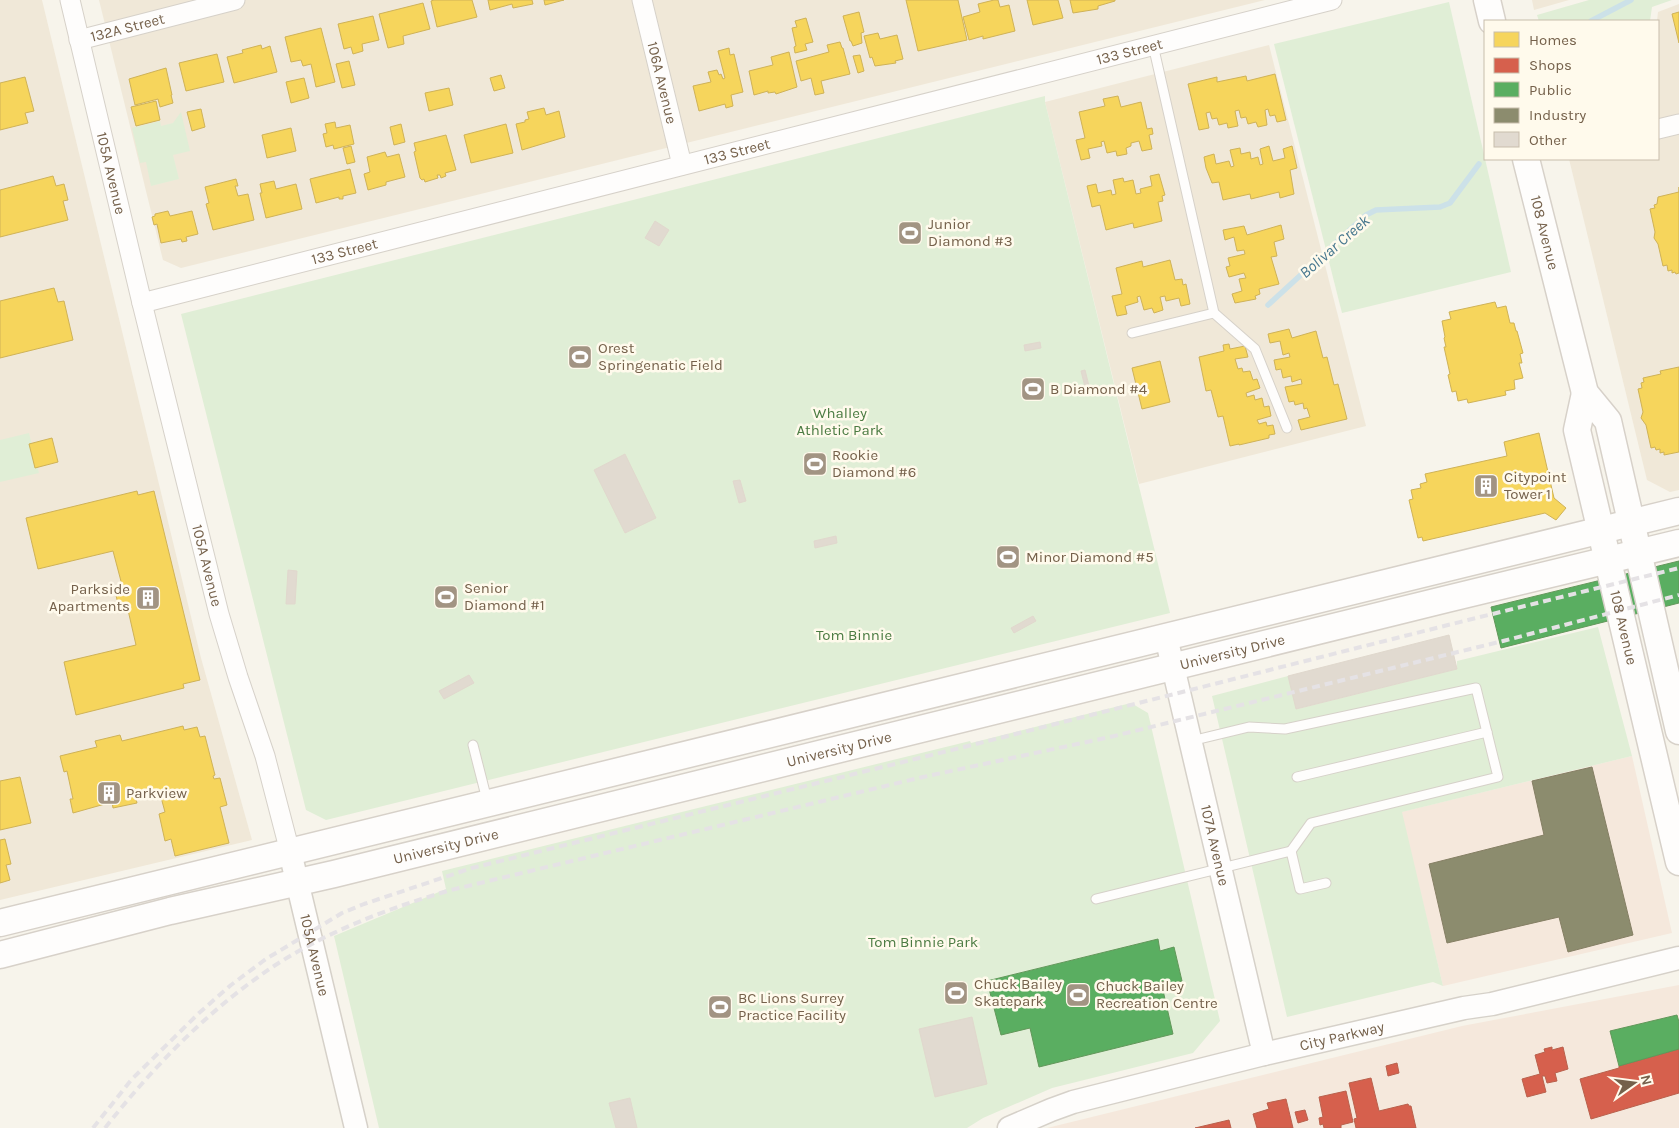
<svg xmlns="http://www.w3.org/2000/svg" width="1679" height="1128" font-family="Karla,sans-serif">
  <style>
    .residential { fill: #f0e8d8 }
    .commercial { fill: #f5e8dc }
    .green { fill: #e0eed6 }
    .homes { fill: #f6d55c; stroke: #cfb257 }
    .shops { fill: #d6604d; stroke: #b9604c }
    .public { fill: #5aae61; stroke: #62975a }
    .industry { fill: #8c8c6e; stroke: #857f64 }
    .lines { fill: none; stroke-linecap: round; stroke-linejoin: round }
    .stream { stroke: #cce1e8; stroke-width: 5.5 }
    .building { fill: #e1dad0; stroke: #e0d8cd }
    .service-casing { stroke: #d6d1c9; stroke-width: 11 }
    .minor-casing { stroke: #d6d1c9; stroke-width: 21 }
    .tertiary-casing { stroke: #d6d1c9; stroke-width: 25 }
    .secondary-casing { stroke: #d7d1c9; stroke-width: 29 }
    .service { stroke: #fefdfc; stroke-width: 9 }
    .minor { stroke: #fefdfc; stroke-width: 19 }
    .tertiary { stroke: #fefdfc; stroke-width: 22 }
    .secondary { stroke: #fefdfc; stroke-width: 26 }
    .rail { stroke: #e5e2e5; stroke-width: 4; stroke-dasharray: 8 5; stroke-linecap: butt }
    .labels { text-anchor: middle; stroke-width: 5; stroke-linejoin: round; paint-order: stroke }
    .street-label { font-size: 15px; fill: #75614b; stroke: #fffaec }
    .poi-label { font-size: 15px; fill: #75614b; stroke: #fffaec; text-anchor: start }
    .park-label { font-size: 15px; fill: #4b7b42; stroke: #fffaec }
    .water-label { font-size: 16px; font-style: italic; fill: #48788f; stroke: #fffaec }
  </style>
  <rect width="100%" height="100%" fill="#f7f4eb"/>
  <g class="residential">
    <polygon points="0,0 42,0 201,658 252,840 0,900"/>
    <polygon points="99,0 1265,0 181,268 163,260"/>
    <polygon points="1532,0 1569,0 1534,10"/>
    <polygon points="1679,4 1679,490 1670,492 1647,480 1569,159 1658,159 1658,21 1657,21 1658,12"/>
    <polygon points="1269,45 1366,426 1139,484 1045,102"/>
  </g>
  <g class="commercial">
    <polygon points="1632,756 1672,933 1443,986 1401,812"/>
    <polygon points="1679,985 1679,1128 1047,1128 1462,1026"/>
  </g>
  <g class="green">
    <polygon points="1589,0 1672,0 1652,7 1650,21 1539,21 1537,15"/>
    <polygon points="1449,2 1511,272 1342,313 1274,44"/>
    <polygon points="1045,96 1045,102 1170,613 326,820 306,810 181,314"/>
    <polygon points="181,112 190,151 173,155 179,179 151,186 146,162 140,163 132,128 160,121 161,126 173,123"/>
    <polygon points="29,433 39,473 0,482 0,440"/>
    <polygon points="1598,627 1632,756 1402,812 1443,986 1433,982 1287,1017 1212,696 1288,676 1297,709 1457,669 1457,661"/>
    <polygon points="1131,703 1148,713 1220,1021 1193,1053 1052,1088 983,1118 967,1128 379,1128 334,936 446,889 442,871 970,741 971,743"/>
  </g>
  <g class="homes">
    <polygon points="434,0 472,0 477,17 437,27 431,1"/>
    <polygon points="488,0 532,0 533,4 513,8 512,4 490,10"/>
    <polygon points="544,0 564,0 545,5"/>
    <polygon points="906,0 958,0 967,40 918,51"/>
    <polygon points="994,0 998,0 1000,7 1009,5 1015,31 983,39 983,36 969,40 963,17 980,12 978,4"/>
    <polygon points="1027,0 1058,0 1063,18 1033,25"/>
    <polygon points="1070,0 1115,0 1115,1 1098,6 1098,9 1073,13"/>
    <polygon points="423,3 430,29 403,36 404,44 388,48 379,14"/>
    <polygon points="859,12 864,32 861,33 862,43 853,46 851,41 850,41 843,16"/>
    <polygon points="1679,12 1679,43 1672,14"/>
    <polygon points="373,16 379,40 362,44 363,51 353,54 351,47 344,49 338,24"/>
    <polygon points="806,18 813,42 805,44 807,50 795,53 794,47 796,46 792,28 797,27 795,21"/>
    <polygon points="321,28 335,82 316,87 311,64 303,66 301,60 291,62 285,37"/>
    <polygon points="878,33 880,39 897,35 903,59 895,61 896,63 875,66 872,57 870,58 864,36"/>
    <polygon points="840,42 842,48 843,48 850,74 821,81 824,93 815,95 811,78 801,81 796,61 829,52 827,45"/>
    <polygon points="261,45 262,49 270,46 277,72 234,83 227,57 243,53 242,50"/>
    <polygon points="729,48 730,55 734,54 743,92 731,95 733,106 726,108 725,104 699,111 693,86 711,82 708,72 717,70 719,75 721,74 723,79 725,78 718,51"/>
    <polygon points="789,52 797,87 776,94 775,92 768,93 768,91 754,95 749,71 773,65 771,57"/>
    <polygon points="217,54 224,82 186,91 179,63"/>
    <polygon points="860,55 864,71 858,73 853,56"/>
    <polygon points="349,61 355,85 342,88 336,64"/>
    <polygon points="166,68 172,95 171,95 173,103 160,107 158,99 135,105 129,79"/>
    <polygon points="1275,74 1286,120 1277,122 1275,115 1270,116 1268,109 1265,110 1267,125 1258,127 1256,122 1248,124 1246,117 1241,118 1239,110 1235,111 1238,126 1228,128 1227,123 1219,125 1217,118 1212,119 1210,112 1206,113 1209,128 1199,130 1188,84 1217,77 1217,82 1246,76 1247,81"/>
    <polygon points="501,75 505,88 494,91 490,78"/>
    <polygon points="25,77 34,111 25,113 28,123 0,130 0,83"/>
    <polygon points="304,78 309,98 291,103 286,82"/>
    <polygon points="449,88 453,105 429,111 425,93"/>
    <polygon points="1118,96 1121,107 1141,102 1147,129 1152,128 1153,134 1149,135 1152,149 1142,151 1139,141 1131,143 1131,146 1126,148 1127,154 1117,156 1116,151 1107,153 1104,141 1101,142 1102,146 1088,149 1090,158 1081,160 1076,140 1085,138 1079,112 1105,106 1103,99"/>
    <polygon points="156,101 160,120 136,126 131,107"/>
    <polygon points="544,108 546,115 559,111 565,137 522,150 516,124 525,122 525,120 529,119 527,112"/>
    <polygon points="201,109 205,127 192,131 187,112"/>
    <polygon points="335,122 336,128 350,125 354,144 334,149 333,145 326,147 323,134 327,133 325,124"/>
    <polygon points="401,124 405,142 394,145 390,127"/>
    <polygon points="506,124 513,153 471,163 464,135"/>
    <polygon points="291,128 296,151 267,158 262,135"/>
    <polygon points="446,135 456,170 445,173 446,176 441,178 440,175 437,175 438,178 425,182 424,179 422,180 420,178 414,152 416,151 414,143"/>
    <polygon points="351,146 355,162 347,164 343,148"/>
    <polygon points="1269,146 1273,161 1285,158 1283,149 1292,146 1297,168 1290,170 1294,194 1280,198 1279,192 1251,199 1250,194 1223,200 1219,182 1212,183 1206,168 1204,157 1214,154 1216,164 1229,161 1231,167 1234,166 1230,150 1240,148 1241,154 1250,152 1251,159 1258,157 1260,165 1263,164 1260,149"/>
    <polygon points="385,152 387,157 399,154 405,177 386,182 386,185 368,190 364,174 370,172 367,157"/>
    <polygon points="350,169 356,193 343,196 343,199 339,199 339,197 316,203 310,179"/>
    <polygon points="1159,174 1165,195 1162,196 1163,201 1158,202 1162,221 1134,228 1133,223 1106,230 1100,205 1092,207 1087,186 1096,184 1098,193 1111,190 1112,195 1116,194 1113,180 1123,178 1124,182 1133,180 1136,194 1141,193 1140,189 1152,186 1150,176"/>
    <polygon points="53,176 56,186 64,184 68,200 63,201 68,220 0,237 0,190"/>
    <polygon points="236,179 238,186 235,186 238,196 248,194 254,220 213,230 206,204 209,203 205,187"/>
    <polygon points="274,181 276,189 296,184 302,209 266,218 260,193 262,193 260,184"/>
    <polygon points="1679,187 1679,273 1676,274 1675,272 1672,273 1672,270 1668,271 1667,265 1663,266 1658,244 1654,238 1655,232 1650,209 1655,208 1654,205 1657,204 1658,197 1679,192"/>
    <polygon points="168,211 170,216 192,211 198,234 186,237 187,241 182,242 181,239 161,243 157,224 154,225 152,217 155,216 155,214"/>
    <polygon points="1281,225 1284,239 1274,242 1277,256 1271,257 1279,284 1259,289 1260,294 1255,296 1256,299 1235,303 1232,294 1242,291 1239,279 1246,278 1244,273 1229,277 1226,267 1230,266 1228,258 1245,254 1244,250 1237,251 1234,237 1225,240 1223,230 1244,226 1247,235"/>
    <polygon points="1170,260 1175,280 1182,279 1183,285 1186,284 1190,304 1181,306 1179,298 1166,301 1165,296 1160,297 1163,310 1154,313 1152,308 1144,310 1140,296 1137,297 1138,302 1125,306 1127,314 1117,316 1112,296 1122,294 1116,268 1142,261 1143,267"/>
    <polygon points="54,288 58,302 64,301 73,340 0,358 0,301"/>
    <polygon points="1495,302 1497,308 1506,306 1510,323 1514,323 1516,331 1517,331 1523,353 1520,354 1522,363 1519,363 1523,378 1514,380 1515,389 1505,391 1506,395 1468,403 1467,399 1458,401 1456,391 1452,392 1448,375 1450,374 1444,347 1446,347 1444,338 1445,337 1442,321 1451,319 1449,312"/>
    <polygon points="1289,329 1292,338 1316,331 1323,358 1327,357 1334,385 1338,384 1347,419 1301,430 1298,420 1310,417 1307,408 1304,409 1303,403 1295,405 1294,401 1289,402 1285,387 1302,384 1301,379 1292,382 1291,376 1283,378 1281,369 1276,370 1274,360 1290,357 1289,353 1283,355 1280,341 1270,343 1268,334"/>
    <polygon points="1229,344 1230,349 1245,346 1248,357 1235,359 1238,369 1242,368 1243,372 1250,371 1253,380 1257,379 1260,388 1246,393 1247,397 1254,395 1255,400 1262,398 1264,407 1269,406 1271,416 1257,420 1259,424 1266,422 1267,426 1273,425 1275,434 1269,435 1269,438 1239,445 1239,444 1230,446 1223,416 1218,417 1211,390 1206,391 1199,357 1224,351 1223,345"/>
    <polygon points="1160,361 1170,402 1142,409 1132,368"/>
    <polygon points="1679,367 1679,452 1664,455 1664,452 1660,453 1660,449 1656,450 1655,447 1651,448 1646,425 1641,418 1643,412 1638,389 1642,388 1641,383 1644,382 1643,378 1661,374 1660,371"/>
    <polygon points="1539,433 1554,498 1566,508 1556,520 1545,513 1423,541 1422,537 1418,538 1409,500 1413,499 1411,490 1421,488 1420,484 1427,482 1425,474 1507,456 1504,442"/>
    <polygon points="52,438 58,462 35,468 29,444"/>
    <polygon points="137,491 138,495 154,491 200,680 183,684 184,688 76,715 64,662 136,645 128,610 120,612 114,587 122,585 113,551 38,569 26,518"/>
    <polygon points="183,726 184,730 197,727 200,737 205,736 215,775 213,776 214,779 220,778 227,805 220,807 229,843 175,856 171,839 165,841 159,814 165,812 159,790 135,795 137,803 113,808 112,802 73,813 70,799 73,799 67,771 64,772 60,756 97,747 95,741 120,735 122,741"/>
    <polygon points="20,777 31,823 0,830 0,781"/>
    <polygon points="5,839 11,864 6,865 10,880 0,883 0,840"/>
  </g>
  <g class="shops">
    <polygon points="1552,1047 1552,1050 1563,1047 1568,1069 1555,1073 1557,1081 1547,1083 1545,1076 1542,1076 1546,1092 1527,1097 1522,1079 1540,1074 1535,1055 1545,1052 1544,1049"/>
    <polygon points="1679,1049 1679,1093 1591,1119 1580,1079 1619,1068 1619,1066"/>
    <polygon points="1397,1063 1399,1073 1388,1076 1386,1066"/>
    <polygon points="1371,1078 1379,1111 1408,1104 1409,1106 1411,1106 1416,1128 1356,1128 1354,1119 1357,1118 1349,1083"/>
    <polygon points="1346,1091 1353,1122 1341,1125 1341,1128 1324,1128 1323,1124 1320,1125 1319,1118 1323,1117 1319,1097"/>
    <polygon points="1286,1099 1293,1128 1257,1128 1253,1114 1269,1109 1267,1103"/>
    <polygon points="1305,1110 1308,1120 1298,1123 1295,1112"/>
    <polygon points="1229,1120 1231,1128 1195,1128"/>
  </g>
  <g class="public">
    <polygon points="1679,561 1679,603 1501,648 1491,607"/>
    <polygon points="1158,939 1160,951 1174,947 1182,981 1162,986 1173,1034 1039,1067 1030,1028 1001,1035 987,981"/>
    <polygon points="1677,1015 1679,1022 1679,1049 1619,1066 1610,1031"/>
  </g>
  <polygon class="industry" points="1592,767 1633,935 1568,952 1559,917 1447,943 1429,864 1544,835 1532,781"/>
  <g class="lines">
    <g class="stream">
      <polyline points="1591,21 1631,0"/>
      <polyline points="1268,305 1366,215 1376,210 1440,207 1450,203 1479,164"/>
    </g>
  </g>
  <g class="building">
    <polygon points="655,221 669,230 659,246 645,238"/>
    <polygon points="1040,342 1041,348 1025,351 1024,345"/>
    <polygon points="1085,370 1089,386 1085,387 1081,371"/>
    <polygon points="625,454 656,518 625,533 594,470"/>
    <polygon points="740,480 746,501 739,503 733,481"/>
    <polygon points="836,536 837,543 815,548 814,541"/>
    <polygon points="288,570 297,571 295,604 286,604"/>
    <polygon points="1033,616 1036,621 1014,633 1011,628"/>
    <polygon points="1449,635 1457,669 1296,709 1288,676"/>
    <polygon points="469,675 474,683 444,699 439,691"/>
    <polygon points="972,1017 987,1084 935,1097 919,1029"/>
    <polygon points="630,1098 637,1128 616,1128 609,1103"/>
  </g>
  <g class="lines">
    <defs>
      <g id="service">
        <polyline points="1153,45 1214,313 1255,349 1287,428"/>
        <polyline points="1132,333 1214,313"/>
        <polyline points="1191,741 1249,727 1285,729 1476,688 1498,777 1311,823 1291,851"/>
        <polyline points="473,745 487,800"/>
        <polyline points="1297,777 1487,732"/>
        <polyline points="1096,899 1291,851 1300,889 1326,883"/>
      </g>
      <g id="minor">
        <path id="s1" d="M70,0L142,303L219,614L238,677L265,756L290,852"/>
        <path id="s2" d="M642,0L682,165"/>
        <path id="s3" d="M79,40L235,0"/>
        <polyline points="1658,129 1679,124"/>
        <path id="s4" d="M142,303L1332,0"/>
      </g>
      <g id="tertiary">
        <path id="s5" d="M1166,637L1264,1054"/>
        <path id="s6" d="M290,852L356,1128"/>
        <path id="s7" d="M1009,1128L1051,1110L1073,1102L1264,1054L1464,1008L1492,1004L1679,958"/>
      </g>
      <g id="secondary">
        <polyline points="1487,0 1492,21"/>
        <path id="s8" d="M1526,159L1585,393L1608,421L1679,731"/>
        <path id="s9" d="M1585,393L1577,430L1679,862"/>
        <polyline points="0,923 1679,511"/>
        <path id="s10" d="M0,955L170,911L334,874L1447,599L1679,543"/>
      </g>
    </defs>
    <use href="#service" class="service-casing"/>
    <use href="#minor" class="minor-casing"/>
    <use href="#tertiary" class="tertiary-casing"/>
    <use href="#secondary" class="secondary-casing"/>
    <use href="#service" class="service"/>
    <use href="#minor" class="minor"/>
    <use href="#tertiary" class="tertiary"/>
    <use href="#secondary" class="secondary"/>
    <g class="rail">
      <polyline points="93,1128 132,1079 199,1013 231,985 266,959 342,913 364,904 472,868 964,747 1468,620 1679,568"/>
      <path d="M105,1128C153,1067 209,1009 274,966C328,931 389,908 451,890L923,777L1110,737L1503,641L1679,595"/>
    </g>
  </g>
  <defs>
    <symbol id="stadium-square" viewBox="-11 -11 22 22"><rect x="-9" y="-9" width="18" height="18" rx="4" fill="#a29483" stroke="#fffaec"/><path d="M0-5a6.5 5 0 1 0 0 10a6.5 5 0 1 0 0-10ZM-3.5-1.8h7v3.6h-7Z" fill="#fff"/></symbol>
    <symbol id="building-square" viewBox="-11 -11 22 22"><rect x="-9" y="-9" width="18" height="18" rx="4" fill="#a29483" stroke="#fffaec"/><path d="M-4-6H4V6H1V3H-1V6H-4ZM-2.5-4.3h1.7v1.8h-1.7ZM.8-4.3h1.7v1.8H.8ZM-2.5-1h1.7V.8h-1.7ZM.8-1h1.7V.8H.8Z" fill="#fff"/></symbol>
  </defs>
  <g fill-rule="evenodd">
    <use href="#stadium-square" x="896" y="219" width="28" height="28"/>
    <use href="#stadium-square" x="566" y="343" width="28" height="28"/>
    <use href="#stadium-square" x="1019" y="375" width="28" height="28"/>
    <use href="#stadium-square" x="801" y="450" width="28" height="28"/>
    <use href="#building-square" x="1472" y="472" width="28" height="28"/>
    <use href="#stadium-square" x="994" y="543" width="28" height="28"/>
    <use href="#stadium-square" x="432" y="583" width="28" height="28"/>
    <use href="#building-square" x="134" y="584" width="28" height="28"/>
    <use href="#building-square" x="95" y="779" width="28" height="28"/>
    <use href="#stadium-square" x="942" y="979" width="28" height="28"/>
    <use href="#stadium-square" x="1064" y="981" width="28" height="28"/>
    <use href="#stadium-square" x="706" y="993" width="28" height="28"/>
  </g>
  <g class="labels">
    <g class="street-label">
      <text dy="5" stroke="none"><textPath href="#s3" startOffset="50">132A Street</textPath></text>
      <text dy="5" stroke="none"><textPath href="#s4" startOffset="1019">133 Street</textPath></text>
      <text dy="5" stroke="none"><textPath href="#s2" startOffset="85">106A Avenue</textPath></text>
      <text dy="5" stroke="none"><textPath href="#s4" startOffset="614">133 Street</textPath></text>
      <text dy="5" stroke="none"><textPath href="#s1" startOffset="178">105A Avenue</textPath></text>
      <text dy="5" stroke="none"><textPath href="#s8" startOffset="76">108 Avenue</textPath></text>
      <text dy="5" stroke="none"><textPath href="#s4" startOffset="209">133 Street</textPath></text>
      <text dy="5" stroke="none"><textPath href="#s1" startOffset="582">105A Avenue</textPath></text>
      <text dy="5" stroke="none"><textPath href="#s9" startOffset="241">108 Avenue</textPath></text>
      <text dy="5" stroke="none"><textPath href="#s10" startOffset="1269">University Drive</textPath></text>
      <text dy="5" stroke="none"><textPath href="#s10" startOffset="864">University Drive</textPath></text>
      <text dy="5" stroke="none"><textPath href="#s10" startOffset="459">University Drive</textPath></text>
      <text dy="5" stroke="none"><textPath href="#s5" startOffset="214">107A Avenue</textPath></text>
      <text dy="5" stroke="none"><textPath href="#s6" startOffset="106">105A Avenue</textPath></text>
      <text dy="5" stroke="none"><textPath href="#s7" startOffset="346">City Parkway</textPath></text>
    </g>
    <g class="poi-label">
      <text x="928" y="229">Junior<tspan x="928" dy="17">Diamond #3</tspan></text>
      <text x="598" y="353">Orest<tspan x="598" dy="17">Springenatic Field</tspan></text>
      <text x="1050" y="394">B Diamond #4</text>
      <text x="832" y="460">Rookie<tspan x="832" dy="17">Diamond #6</tspan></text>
      <text x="1504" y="482">Citypoint<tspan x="1504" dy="17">Tower 1</tspan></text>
      <text x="1026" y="562">Minor Diamond #5</text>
      <text x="464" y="593">Senior<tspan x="464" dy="17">Diamond #1</tspan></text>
      <text x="130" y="594" text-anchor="end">Parkside<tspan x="130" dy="17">Apartments</tspan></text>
      <text x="126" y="798">Parkview</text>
      <text x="974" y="989">Chuck Bailey<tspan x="974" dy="17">Skatepark</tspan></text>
      <text x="1096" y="991">Chuck Bailey<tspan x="1096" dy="17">Recreation Centre</tspan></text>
      <text x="738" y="1003">BC Lions Surrey<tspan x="738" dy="17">Practice Facility</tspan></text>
    </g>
    <g class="park-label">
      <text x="840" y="418">Whalley<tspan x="840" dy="17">Athletic Park</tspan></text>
      <text x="854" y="640">Tom Binnie</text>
      <text x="923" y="947">Tom Binnie Park</text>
    </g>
    <g class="water-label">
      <text transform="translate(1334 246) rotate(-41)" y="6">Bolivar Creek</text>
    </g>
  </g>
  <rect x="1484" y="20" width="175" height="140" fill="#fffaec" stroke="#c8bdac"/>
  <rect x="1494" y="32" width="25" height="15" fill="#f6d55c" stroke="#c8bdac"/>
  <text x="1529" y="45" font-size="15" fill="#75614b">Homes</text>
  <rect x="1494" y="58" width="25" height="15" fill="#d6604d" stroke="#c8bdac"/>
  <text x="1529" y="70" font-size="15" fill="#75614b">Shops</text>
  <rect x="1494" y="82" width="25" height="15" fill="#5aae61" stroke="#c8bdac"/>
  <text x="1529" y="95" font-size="15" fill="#75614b">Public</text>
  <rect x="1494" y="108" width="25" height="15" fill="#8c8c6e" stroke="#c8bdac"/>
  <text x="1529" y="120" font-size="15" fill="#75614b">Industry</text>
  <rect x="1494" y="132" width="25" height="15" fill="#e1dad0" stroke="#c8bdac"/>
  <text x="1529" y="145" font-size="15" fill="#75614b">Other</text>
  <g transform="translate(1634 1083) rotate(76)" stroke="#fffaec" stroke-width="4" paint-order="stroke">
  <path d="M0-4L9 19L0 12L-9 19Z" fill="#75614b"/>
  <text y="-8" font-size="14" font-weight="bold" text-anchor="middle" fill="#75614b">N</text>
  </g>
</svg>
